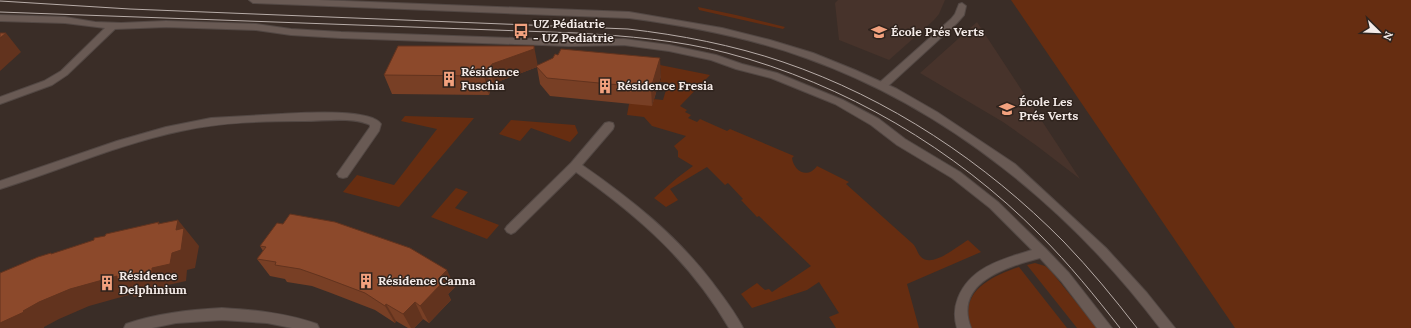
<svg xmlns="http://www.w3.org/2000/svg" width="1411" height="328" font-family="Lora,serif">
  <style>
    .built { fill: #47332b }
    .green { fill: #662d11 }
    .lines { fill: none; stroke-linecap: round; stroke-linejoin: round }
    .minor-casing { stroke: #534844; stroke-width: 2 }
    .tertiary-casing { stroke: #534844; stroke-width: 2 }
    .minor { fill: #695a54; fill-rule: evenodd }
    .tertiary { fill: #695a54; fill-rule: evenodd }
    .tram { stroke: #b7aca8; stroke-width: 1 }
    .wall { fill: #783f25 }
    .shaded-wall { fill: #62331e }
    .building { fill: #8c492b; stroke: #62331e }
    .labels { text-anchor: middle; stroke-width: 3; stroke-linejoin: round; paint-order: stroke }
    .poi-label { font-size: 12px; font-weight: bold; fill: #f3eae7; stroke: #2f231d; text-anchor: start }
  </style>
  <rect width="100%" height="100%" fill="#3a2d27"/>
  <g class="built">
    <polygon points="838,0 945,0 939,14 934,20 889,60 839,40 835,3"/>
    <polygon points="977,22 1080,179 1037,146 1003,122 920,73"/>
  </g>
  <g class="green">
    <polygon points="1011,0 1411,0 1411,328 1235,328"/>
    <polygon points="698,7 736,15 785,27 783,29 699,10"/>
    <path d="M660,65L710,75L680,106L687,110L685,112L691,115L688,118L697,122L700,119L727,131L730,129L794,156L792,158C794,172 808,179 817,166L849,182L846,184L913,244C917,248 917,253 921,257C933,268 956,247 968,240L981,252L907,284L919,328H836L829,317L839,313L819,282L807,290L752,308L741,294L757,283L765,290L769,289L772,292L811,266L759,216L757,217L741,200L743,199L728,183L725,185L707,167L670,189L678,200L666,207L654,198L677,178L693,166L678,157V151L674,146L686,136L652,126L644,117L627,115L629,104L654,99L663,100L668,83L660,82L661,77Z"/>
    <polygon points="405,116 474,118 399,207 343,192 357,175 394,185 437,129 401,121"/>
    <polygon points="511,120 575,125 578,133 570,142 531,128 520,141 499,134"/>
    <polygon points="456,188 468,192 455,208 499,225 487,239 431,217"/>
    <polygon points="1035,263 1045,266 1050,270 1097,328 1077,328 1027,265"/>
    <path d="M1019,267L1067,328H971C958,291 991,277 1019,267Z"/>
  </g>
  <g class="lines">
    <defs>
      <g id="minor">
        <polygon points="962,3 966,6 964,15 957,23 887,87 879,87 878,85 879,83 951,19 955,14 959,4"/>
        <path d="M0,15L65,17L95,22L121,23L166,21L256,24L291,29L341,32L569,40L624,39L669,45L716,55L742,64L777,73L843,100L879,119L905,139L960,172L998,202L1046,249L1069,273L1112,328H1097L1061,281L1040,258C1007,267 953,282 971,328H957C954,318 954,308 958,298C970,267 1003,259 1032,250L990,208L952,178L897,145L871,125L835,104L771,78L736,69L711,60L669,51L624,45L569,46L341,38L291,35L256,30L166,27L115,29L67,75L52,85L0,104V97L44,81L61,71L105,28L65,23L0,21Z"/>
        <path d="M281,114C300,113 371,108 381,124L379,131L347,177L343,178L339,177L337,174L370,127V125L368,124C349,117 325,121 305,121C263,121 222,122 181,131C119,144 61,170 0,189V181L117,141L166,127L211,118Z"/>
        <path d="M609,122L613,123L614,126L613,129L582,165C631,199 676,235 712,282C723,297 735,312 743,328H729C690,261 638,216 576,172L515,232L511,234L507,232L505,229L507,226L571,163L605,123Z"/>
        <path d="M222,308C254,310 286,313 317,324L319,328H292L267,323L222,320L176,323L152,328H124L126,324C157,313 189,310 222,308Z"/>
      </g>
      <path id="tertiary" d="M249,0H319L629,12L722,28L770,40L813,53L855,70L897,89L937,112L1015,164L1106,248L1147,293L1175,328H1160C1070,209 947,108 806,58C748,37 689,26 629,18L253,3Z"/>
    </defs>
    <use href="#minor" class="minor-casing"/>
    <use href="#tertiary" class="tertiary-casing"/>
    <use href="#minor" class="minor"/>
    <use href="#tertiary" class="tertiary"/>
    <g class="tram">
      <path d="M0,1L130,9L628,29C680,35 733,45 783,62C889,98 985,162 1064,242C1090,269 1114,298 1137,328"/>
      <path d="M0,12L577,33C627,36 678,40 727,53C845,84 955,149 1040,235C1069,264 1095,296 1120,328"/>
    </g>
  </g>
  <g class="wall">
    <polygon points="538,65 661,76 652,106 550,96 540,84 537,67 497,82 495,88 491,88 489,95 392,94 384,75"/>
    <polygon points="260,246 455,287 448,294 451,300 429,323 423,319 414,328 408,328 396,321 395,323 375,310 331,293 312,286 287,282 285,279 270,276 257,259 263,251"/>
  </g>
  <g class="shaded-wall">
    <polygon points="6,33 21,52 0,71 0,38"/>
    <polygon points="534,46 538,67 536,66 537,67 497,82 495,88 490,70 492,64"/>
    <polygon points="660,58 661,76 652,106 651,88"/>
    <polygon points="486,70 491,88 489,95 484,76"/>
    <polygon points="178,220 199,246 195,268 187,270 186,281 168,285 168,288 134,297 132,294 89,306 59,319 44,327 44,328 0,328 0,323 39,302 70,289 117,276 152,268 172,253"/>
    <polygon points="447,270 455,287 448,294 451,300 429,323 420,306 438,279"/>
    <polygon points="415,302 423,319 414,328 411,328 403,314"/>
    <polygon points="386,304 396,321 395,323 385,306"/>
  </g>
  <g class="building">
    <polygon points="0,33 6,33 0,38"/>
    <polygon points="398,46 534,46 534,49 492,64 490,70 486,70 484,76 384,75"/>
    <polygon points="561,49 660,58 651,88 547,78 536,66 553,58 555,54 558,55"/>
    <polygon points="290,214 335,222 410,248 447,270 438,279 443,282 420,306 415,302 403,314 386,304 385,306 365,293 320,276 300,269 275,265 276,262 257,259 266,247 260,246 277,223 283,224"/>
    <polygon points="178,220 176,230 184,228 181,250 172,253 170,264 152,268 152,271 117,279 117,276 70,289 39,302 23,311 24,312 0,323 0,273 38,257 51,253 51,254 94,240 94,238 105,236 106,234 159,222 158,224"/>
  </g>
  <defs>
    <symbol id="bus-bare" viewBox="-9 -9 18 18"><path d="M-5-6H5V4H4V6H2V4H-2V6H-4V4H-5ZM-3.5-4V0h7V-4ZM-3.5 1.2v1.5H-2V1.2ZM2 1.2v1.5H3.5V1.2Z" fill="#f2a17e" stroke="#2f231d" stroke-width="2.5" paint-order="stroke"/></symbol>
    <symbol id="school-bare" viewBox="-9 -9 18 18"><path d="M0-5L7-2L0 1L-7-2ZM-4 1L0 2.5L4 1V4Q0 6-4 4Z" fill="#f2a17e" stroke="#2f231d" stroke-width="2.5" paint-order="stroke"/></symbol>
    <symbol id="building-bare" viewBox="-9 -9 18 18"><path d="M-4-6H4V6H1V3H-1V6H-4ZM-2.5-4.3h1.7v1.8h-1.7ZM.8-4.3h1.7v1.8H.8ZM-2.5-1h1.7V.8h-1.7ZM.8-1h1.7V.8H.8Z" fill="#f2a17e" stroke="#2f231d" stroke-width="2.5" paint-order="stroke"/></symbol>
  </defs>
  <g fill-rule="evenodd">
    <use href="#bus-bare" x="510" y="20" width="22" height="22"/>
    <use href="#school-bare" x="868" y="21" width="22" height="22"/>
    <use href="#building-bare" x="438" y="68" width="22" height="22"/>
    <use href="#building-bare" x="594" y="75" width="22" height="22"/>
    <use href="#school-bare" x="996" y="98" width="22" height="22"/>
    <use href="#building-bare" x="355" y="270" width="22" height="22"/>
    <use href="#building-bare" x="96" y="272" width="22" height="22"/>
  </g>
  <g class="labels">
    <g class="poi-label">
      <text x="533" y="28">UZ Pédiatrie<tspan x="533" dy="14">- UZ Pediatrie</tspan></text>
      <text x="891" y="36">École Prés Verts</text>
      <text x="461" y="76">Résidence<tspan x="461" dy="14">Fuschia</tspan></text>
      <text x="617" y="90">Résidence Fresia</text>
      <text x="1019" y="106">École Les<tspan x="1019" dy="14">Prés Verts</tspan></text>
      <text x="119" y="280">Résidence<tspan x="119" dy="14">Delphinium</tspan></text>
      <text x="378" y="285">Résidence Canna</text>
    </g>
  </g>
  <g transform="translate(1379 32) rotate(113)" stroke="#2f231d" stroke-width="3" paint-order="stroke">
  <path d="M0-3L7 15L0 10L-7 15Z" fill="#f3eae7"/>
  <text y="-6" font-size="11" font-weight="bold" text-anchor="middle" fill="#f3eae7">N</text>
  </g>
</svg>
